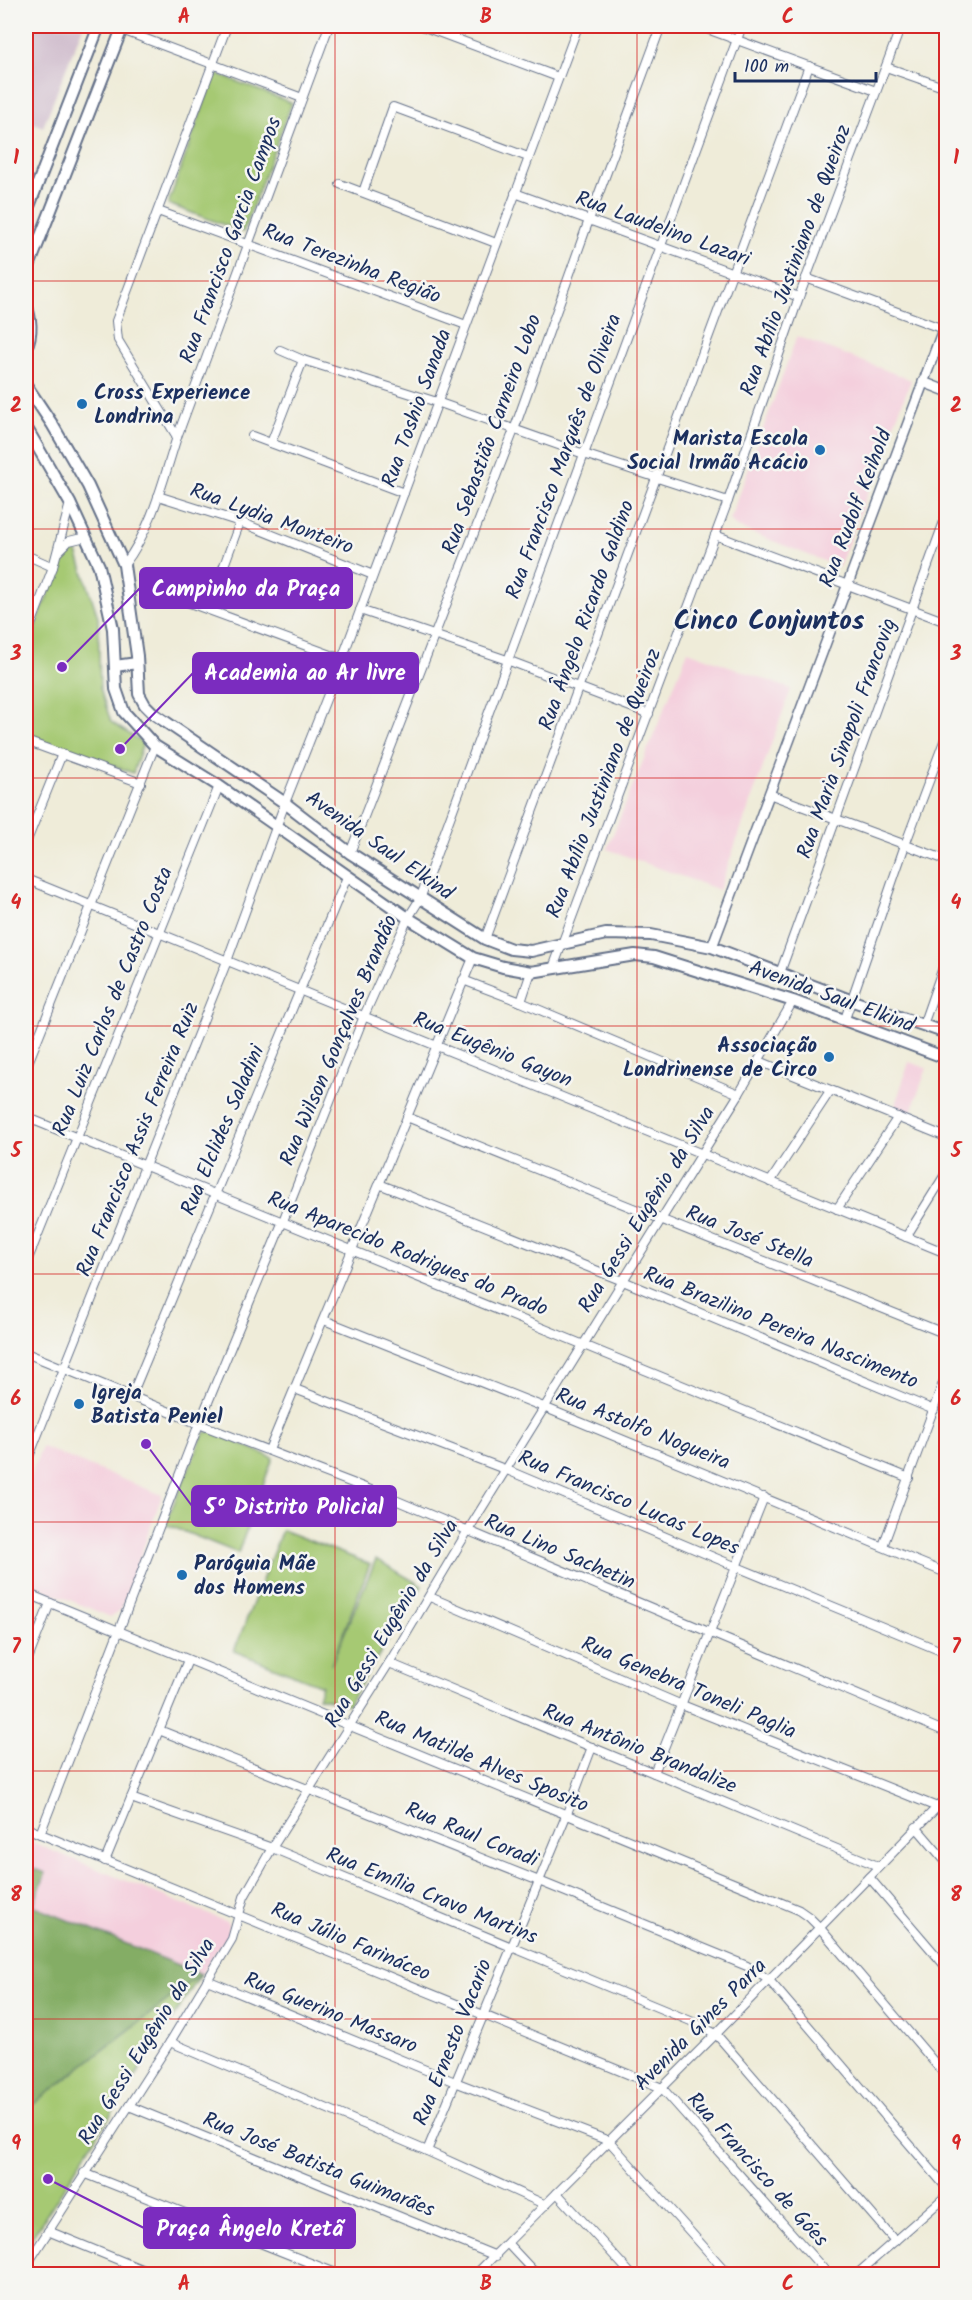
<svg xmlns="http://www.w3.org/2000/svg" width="972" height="2300" font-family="Kalam,sans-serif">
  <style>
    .built { fill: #f4cfdd }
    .industrial { fill: #d0bdcd }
    .green { fill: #a6c973; stroke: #607c68; stroke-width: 1.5 }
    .forest { fill: #84ad65; stroke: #506e62; stroke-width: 1.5 }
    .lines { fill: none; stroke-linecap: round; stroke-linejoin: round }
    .minor-casing { stroke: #657189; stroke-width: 10 }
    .tertiary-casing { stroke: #657189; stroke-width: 12 }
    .secondary-casing { stroke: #657189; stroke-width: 14 }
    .minor { stroke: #fff; stroke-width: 8 }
    .tertiary { stroke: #fff; stroke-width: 9 }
    .secondary { stroke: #fff; stroke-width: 10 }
    .grid { fill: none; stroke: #d62828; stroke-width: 1.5; stroke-opacity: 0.55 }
    .poi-dot { fill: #1f6fb2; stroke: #f6f6f2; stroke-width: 2 }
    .labels { text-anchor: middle; stroke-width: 5; stroke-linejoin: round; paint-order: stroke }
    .street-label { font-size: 21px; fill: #1b2f5e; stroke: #f6f6f2 }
    .poi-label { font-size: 21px; font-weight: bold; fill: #1b2f5e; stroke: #f6f6f2; text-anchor: start }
    .district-label { font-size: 27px; font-weight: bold; fill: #1b2f5e; stroke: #f6f6f2 }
    .leader { fill: none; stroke: #7b2cbf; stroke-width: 2 }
    .callout-dot { fill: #7b2cbf; stroke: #f6f6f2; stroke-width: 2 }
    .callout { fill: #7b2cbf; stroke: #7b2cbf; stroke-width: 2 }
    .callout-label { font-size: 22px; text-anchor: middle; font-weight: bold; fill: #fff }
    .neatline { fill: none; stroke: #d62828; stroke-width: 2 }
    .grid-label { font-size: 20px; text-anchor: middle; font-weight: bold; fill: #d62828 }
  </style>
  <rect width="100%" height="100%" fill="#f6f6f2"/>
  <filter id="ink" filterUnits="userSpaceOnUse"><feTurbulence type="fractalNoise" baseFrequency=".0167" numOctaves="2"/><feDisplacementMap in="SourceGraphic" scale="12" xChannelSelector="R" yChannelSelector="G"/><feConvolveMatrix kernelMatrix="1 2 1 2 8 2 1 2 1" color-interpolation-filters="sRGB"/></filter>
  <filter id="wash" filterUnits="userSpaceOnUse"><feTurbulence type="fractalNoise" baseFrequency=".008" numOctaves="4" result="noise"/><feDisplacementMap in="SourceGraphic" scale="24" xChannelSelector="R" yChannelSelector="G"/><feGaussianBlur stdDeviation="1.35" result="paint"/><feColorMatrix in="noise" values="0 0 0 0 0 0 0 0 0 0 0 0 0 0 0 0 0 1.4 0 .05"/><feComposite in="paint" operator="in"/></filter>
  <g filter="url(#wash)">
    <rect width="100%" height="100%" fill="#efecd9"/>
    <g class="built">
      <polygon points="797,336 911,380 839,567 735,526 730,519"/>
      <polygon points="26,444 37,462 26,501"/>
      <polygon points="688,651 791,689 719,890 607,849"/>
      <polygon points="909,1062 927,1068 911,1112 895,1106"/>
      <polygon points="42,1447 162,1495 121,1610 111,1617 26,1582 26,1487"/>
      <polygon points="26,1840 227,1922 229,1926 228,1934 201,1974 33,1906 46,1873 26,1866"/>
    </g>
    <polygon class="industrial" points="26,26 83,26 43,127 26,120"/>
    <g class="green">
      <polygon points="215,73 292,103 243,232 168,204"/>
      <polygon points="66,548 73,548 77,552 98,617 100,688 111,722 143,743 133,773 26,735 26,651"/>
      <polygon points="212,1431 273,1458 238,1553 165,1524 204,1433"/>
      <polygon points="282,1530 370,1564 331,1665 376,1559 422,1586 348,1705 318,1697 322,1686 234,1651"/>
      <polygon points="201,1974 26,2247 26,2110"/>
    </g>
    <polygon class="forest" points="26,1866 46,1873 33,1906 201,1974 26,2110"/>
  </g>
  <g filter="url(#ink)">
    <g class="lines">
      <defs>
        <g id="minor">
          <polyline points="422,26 558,77"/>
          <polyline points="699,26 876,91"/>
          <polyline points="122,30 302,98"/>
          <polyline points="886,67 946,88"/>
          <polyline points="340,184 496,243"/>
          <polyline points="363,192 393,107 528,157"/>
          <polyline points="515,193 799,297"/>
          <polyline points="158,211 466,325"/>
          <polyline points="806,278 943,329"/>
          <polyline points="941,333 946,320"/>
          <polyline points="280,350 303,360 437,402 584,454 728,501"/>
          <polyline points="252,436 404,493"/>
          <polyline points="177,437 118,340 116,321 227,26"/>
          <polyline points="271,443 303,360"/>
          <polyline points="158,496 240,522 373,575"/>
          <polyline points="715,535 946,622"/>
          <polyline points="58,552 69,541 86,537"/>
          <polyline points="26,555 53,567"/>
          <path d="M124,565C152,529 163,480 177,437L329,26"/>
          <polyline points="187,602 342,659"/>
          <polyline points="208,609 240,522"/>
          <polyline points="360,610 507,660 649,714"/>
          <polyline points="26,638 53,567 70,503"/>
          <polyline points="26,741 141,783"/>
          <polyline points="769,794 946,860"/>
          <polyline points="26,843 62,754"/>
          <polyline points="350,853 514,430 589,220 661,26"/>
          <polyline points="26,879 946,1253"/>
          <polyline points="485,939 809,66"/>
          <polyline points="553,968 728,501 799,297 901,26"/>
          <polyline points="780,973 946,516"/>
          <polyline points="463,980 521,1002 739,1094"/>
          <polyline points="521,1002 531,972"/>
          <polyline points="845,1019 905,845 946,736"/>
          <polyline points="923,1025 946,959"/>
          <polyline points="759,1061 946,1137"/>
          <polyline points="26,1068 155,746"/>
          <polyline points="26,1117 909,1478"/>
          <polyline points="407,1117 946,1334"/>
          <polyline points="770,1182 830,1091"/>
          <polyline points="379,1184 623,1281 934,1410"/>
          <polyline points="837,1209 898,1117"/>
          <polyline points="906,1237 946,1173"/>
          <polyline points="26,1264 219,786"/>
          <polyline points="324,1320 546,1408 946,1573"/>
          <polyline points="26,1353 199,1424 381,1494 946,1732"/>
          <polyline points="295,1389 507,1470 737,1567 946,1653"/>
          <polyline points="131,1397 347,877"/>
          <polyline points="269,1450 473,958"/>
          <polyline points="26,1464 227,961 285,803 342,659 578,26"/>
          <polyline points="883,1546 946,1375"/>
          <polyline points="26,1593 799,1910 809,1917 820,1928 946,2076"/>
          <polyline points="430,1597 682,1705 937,1807"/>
          <polyline points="389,1663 878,1866"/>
          <polyline points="26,1664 50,1603"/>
          <polyline points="159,1730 539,1881 747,1966 769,1980 946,2187"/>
          <polyline points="654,1773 764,1497"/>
          <polyline points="131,1798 272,1848 693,2022 716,2034 895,2241"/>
          <polyline points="916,1827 946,1862"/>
          <polyline points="26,1828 662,2088 828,2274"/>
          <polyline points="40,1834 199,1424 283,1221 364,1016 408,918 420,899 742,26"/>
          <polyline points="105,1861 188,1660"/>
          <polyline points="869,1877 946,1967"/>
          <polyline points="207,1980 455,2082 609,2141 728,2274"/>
          <polyline points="170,2042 427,2151 546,2205"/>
          <polyline points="129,2106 496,2256"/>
          <polyline points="427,2151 566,1816 592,1747"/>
          <polyline points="84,2173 338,2274"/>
          <polyline points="557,2193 631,2274"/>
          <polyline points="48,2231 153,2274"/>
          <polyline points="508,2244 536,2274"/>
          <polyline points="26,2266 170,2042 232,1939 244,1897 272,1848 389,1663 467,1532 739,1094 793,1001"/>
          <polyline points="476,2274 716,2034 946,1798"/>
          <polyline points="857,2274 946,2196"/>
        </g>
        <g id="tertiary">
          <polyline points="923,382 946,391"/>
          <polyline points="712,947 941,335 946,337"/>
        </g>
        <g id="secondary">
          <polyline points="26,214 99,26"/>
          <polyline points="26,274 123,26"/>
          <path d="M26,304C31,319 33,333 26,348"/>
          <polyline points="26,385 52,424 88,486 124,565 137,656 139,694 145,705 154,714 285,803 350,853 485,939 511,949 531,951 606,934 651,935 712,947 850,1000 946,1033"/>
          <polyline points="26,427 70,503 99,566 113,629 116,689 124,712 155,746 219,786 408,918 473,958 503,967 531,972 635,955 654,957 793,1001 946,1058"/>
          <polyline points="115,666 137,663"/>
        </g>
      </defs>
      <use href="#minor" class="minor-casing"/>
      <use href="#tertiary" class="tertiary-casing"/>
      <use href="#secondary" class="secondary-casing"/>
      <use href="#minor" class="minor"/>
      <use href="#tertiary" class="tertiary"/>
      <use href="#secondary" class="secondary"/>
    </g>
  </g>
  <path class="grid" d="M335,26V2274M637,26V2274M26,281H946M26,529H946M26,778H946M26,1026H946M26,1274H946M26,1522H946M26,1771H946M26,2019H946"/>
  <g class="poi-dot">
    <circle cx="82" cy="404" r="6"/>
    <circle cx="820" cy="450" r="6"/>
    <circle cx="829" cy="1057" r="6"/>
    <circle cx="79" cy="1404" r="6"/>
    <circle cx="182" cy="1575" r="6"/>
  </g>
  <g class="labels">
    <g class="street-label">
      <text transform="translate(663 228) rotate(20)" y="7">Rua Laudelino Lazari</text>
      <text transform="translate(230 240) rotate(-70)" y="7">Rua Francisco Garcia Campos</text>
      <text transform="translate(795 260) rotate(-70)" y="7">Rua Abílio Justiniano de Queiroz</text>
      <text transform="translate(352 263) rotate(21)" y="7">Rua Terezinha Região</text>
      <text transform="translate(416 408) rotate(-70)" y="7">Rua Toshio Sanada</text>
      <text transform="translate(491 434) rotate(-70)" y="7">Rua Sebastião Carneiro Lobo</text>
      <text transform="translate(563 456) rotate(-70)" y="7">Rua Francisco Marquês de Oliveira</text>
      <text transform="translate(855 508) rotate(-69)" y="7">Rua Rudolf Keihold</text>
      <text transform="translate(272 518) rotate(20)" y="7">Rua Lydia Monteiro</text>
      <text transform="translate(586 615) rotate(-70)" y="7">Rua Ângelo Ricardo Galdino</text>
      <text transform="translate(846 738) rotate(-70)" y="7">Rua Maria Sinopoli Francovig</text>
      <text transform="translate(603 783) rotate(-69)" y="7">Rua Abílio Justiniano de Queiroz</text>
      <text transform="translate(380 845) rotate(35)" y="7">Avenida Saul Elkind</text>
      <text transform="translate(832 996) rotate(20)" y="7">Avenida Saul Elkind</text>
      <text transform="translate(112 1001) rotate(-68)" y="7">Rua Luiz Carlos de Castro Costa</text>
      <text transform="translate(338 1040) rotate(-67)" y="7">Rua Wilson Gonçalves Brandão</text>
      <text transform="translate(493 1049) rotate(22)" y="7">Rua Eugênio Gayon</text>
      <text transform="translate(222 1130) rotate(-67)" y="7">Rua Elclides Saladini</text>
      <text transform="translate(137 1139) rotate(-68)" y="7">Rua Francisco Assis Ferreira Ruiz</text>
      <text transform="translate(646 1209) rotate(-58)" y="7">Rua Gessi Eugênio da Silva</text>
      <text transform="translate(750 1236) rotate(22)" y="7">Rua José Stella</text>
      <text transform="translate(408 1253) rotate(22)" y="7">Rua Aparecido Rodrigues do Prado</text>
      <text transform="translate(781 1327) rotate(22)" y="7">Rua Brazilino Pereira Nascimento</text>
      <text transform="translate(643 1428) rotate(22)" y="7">Rua Astolfo Nogueira</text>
      <text transform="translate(629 1502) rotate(23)" y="7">Rua Francisco Lucas Lopes</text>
      <text transform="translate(560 1551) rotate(23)" y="7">Rua Lino Sachetin</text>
      <text transform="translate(391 1623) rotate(-59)" y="7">Rua Gessi Eugênio da Silva</text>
      <text transform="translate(689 1687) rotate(23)" y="7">Rua Genebra Toneli Paglia</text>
      <text transform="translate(640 1748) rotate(22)" y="7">Rua Antônio Brandalize</text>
      <text transform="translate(482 1761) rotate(23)" y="7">Rua Matilde Alves Sposito</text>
      <text transform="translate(472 1834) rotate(22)" y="7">Rua Raul Coradi</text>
      <text transform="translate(432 1895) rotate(22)" y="7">Rua Emília Cravo Martins</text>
      <text transform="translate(351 1941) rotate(23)" y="7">Rua Júlio Farináceo</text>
      <text transform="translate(331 2012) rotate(22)" y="7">Rua Guerino Massaro</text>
      <text transform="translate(700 2024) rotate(-45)" y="7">Avenida Gines Parra</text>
      <text transform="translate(146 2041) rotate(-58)" y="7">Rua Gessi Eugênio da Silva</text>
      <text transform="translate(452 2042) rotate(-68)" y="7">Rua Ernesto Vacario</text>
      <text transform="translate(319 2164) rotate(22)" y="7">Rua José Batista Guimarães</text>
      <text transform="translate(758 2169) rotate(48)" y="7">Rua Francisco de Góes</text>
    </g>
    <g class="poi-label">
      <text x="94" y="399">Cross Experience<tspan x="94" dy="24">Londrina</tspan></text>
      <text x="808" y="445" text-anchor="end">Marista Escola<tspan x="808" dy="24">Social Irmão Acácio</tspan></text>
      <text x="817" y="1052" text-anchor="end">Associação<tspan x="817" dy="24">Londrinense de Circo</tspan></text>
      <text x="91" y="1399">Igreja<tspan x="91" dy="24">Batista Peniel</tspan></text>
      <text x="194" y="1570">Paróquia Mãe<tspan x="194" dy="24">dos Homens</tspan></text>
    </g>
    <g class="district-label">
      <text x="769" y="629">Cinco Conjuntos</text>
    </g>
  </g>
  <path class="leader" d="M62 667L140 588M120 749L193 673M146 1444L192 1506M48 2179L144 2228"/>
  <g class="callout-dot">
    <circle cx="62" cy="667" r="6"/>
    <circle cx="120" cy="749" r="6"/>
    <circle cx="146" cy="1444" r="6"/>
    <circle cx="48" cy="2179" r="6"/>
  </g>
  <g class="callout">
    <rect x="140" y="568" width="212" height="40" rx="6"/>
    <rect x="193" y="653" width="225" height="40" rx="6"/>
    <rect x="192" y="1486" width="204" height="40" rx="6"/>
    <rect x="144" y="2208" width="211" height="40" rx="6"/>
  </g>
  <g class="callout-label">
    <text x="246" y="596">Campinho da Praça</text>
    <text x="305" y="680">Academia ao Ar livre</text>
    <text x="294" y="1514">5º Distrito Policial</text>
    <text x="250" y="2236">Praça Ângelo Kretã</text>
  </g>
  <rect width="972" height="2300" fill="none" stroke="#f6f6f2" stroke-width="66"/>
  <path d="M735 72v9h141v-9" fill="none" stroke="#1b2f5e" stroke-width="3"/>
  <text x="744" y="72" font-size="18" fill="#1b2f5e" stroke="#f6f6f2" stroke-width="4.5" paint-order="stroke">100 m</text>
  <rect x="33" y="33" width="906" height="2234" class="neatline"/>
  <g class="grid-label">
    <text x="184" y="23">A</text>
    <text x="486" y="23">B</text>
    <text x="788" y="23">C</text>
    <text x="16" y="164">1</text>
    <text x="956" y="164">1</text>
    <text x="16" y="412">2</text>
    <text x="956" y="412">2</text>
    <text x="16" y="660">3</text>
    <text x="956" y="660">3</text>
    <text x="16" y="909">4</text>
    <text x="956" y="909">4</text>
    <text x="16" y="1157">5</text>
    <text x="956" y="1157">5</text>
    <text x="16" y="1405">6</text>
    <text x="956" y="1405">6</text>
    <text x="16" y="1653">7</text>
    <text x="956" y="1653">7</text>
    <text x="16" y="1901">8</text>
    <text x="956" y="1901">8</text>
    <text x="16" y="2150">9</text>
    <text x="956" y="2150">9</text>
    <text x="184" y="2290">A</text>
    <text x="486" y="2290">B</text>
    <text x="788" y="2290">C</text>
  </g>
</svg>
